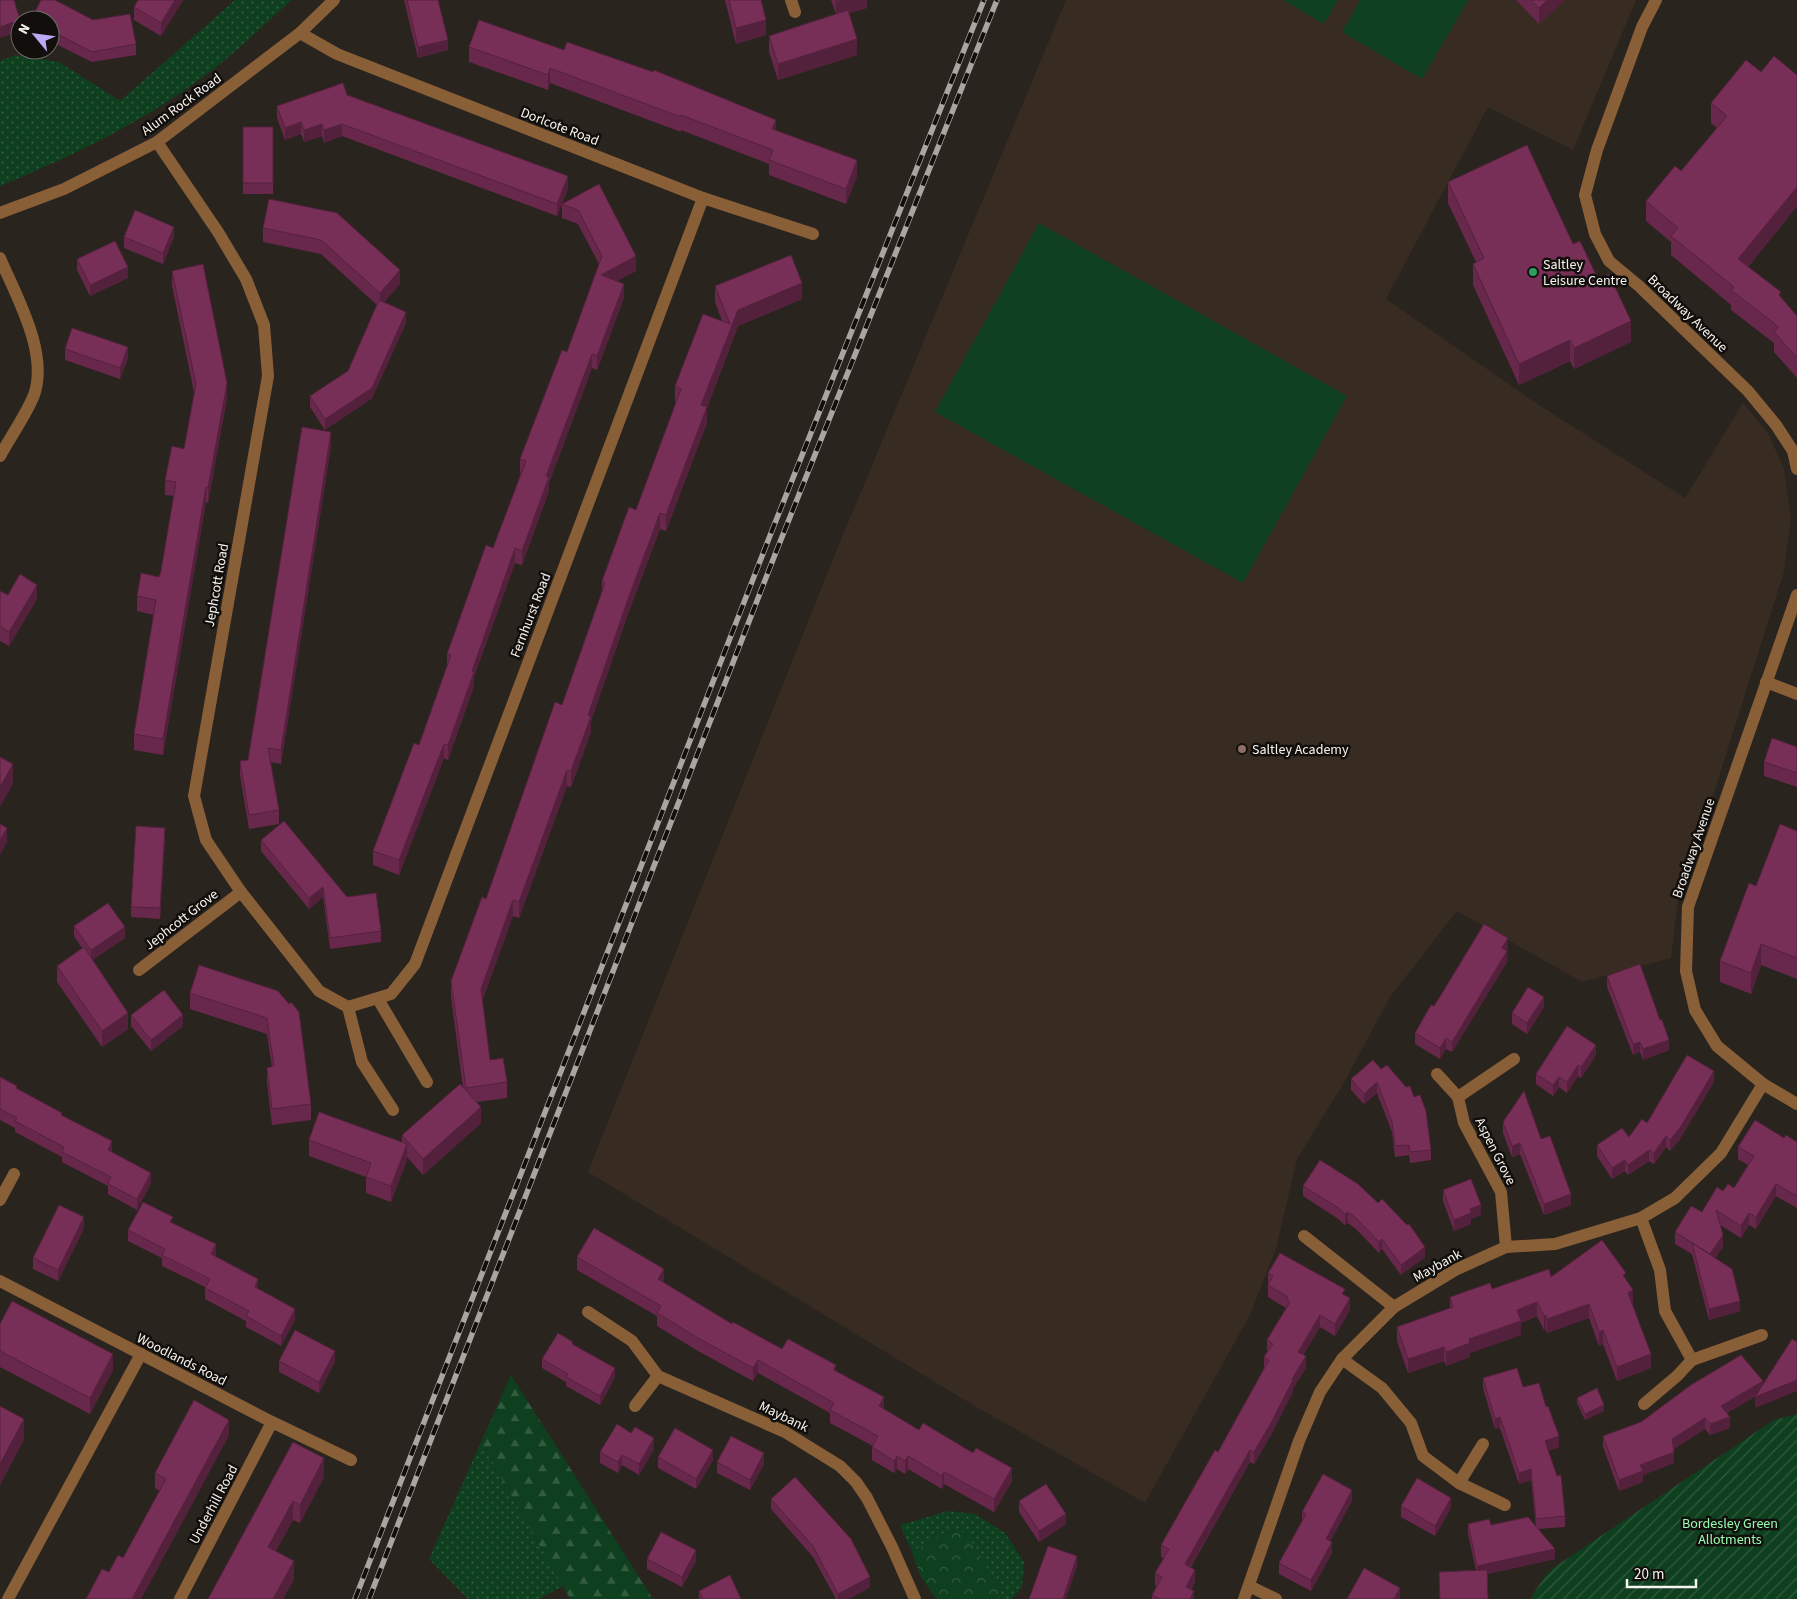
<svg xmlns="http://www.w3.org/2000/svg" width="1797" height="1599" font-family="'Source Sans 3',sans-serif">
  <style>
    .built { fill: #372b22 }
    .grass { fill: url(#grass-dots) }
    .forest { fill: url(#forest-firs) }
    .park { fill: url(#park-crowns) }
    .garden { fill: url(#garden-furrows) }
    .pitch { fill: #0e3f1e }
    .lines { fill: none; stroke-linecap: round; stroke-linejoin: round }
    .minor { stroke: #895f38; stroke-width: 12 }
    .rail-casing { stroke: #a9a5a0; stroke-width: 5.5 }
    .rail { stroke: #110e0c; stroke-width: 4; stroke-dasharray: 11; stroke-linecap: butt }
    .wall { fill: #67284b }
    .shaded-wall { fill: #54213d }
    .building { fill: #782f57; stroke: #54213d }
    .leisure-dot { fill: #2e9e5b; stroke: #110e0c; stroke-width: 2 }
    .education-dot { fill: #8d6e63; stroke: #110e0c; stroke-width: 2 }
    .labels { text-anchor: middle; stroke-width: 5; stroke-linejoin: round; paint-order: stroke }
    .street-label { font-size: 14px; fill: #f7f3ef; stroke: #110e0c }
    .poi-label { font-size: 14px; fill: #f7f3ef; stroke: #110e0c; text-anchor: start }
    .park-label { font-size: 14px; fill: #98fdb0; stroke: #110e0c }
  </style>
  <defs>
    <pattern id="grass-dots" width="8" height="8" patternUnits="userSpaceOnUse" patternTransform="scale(1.25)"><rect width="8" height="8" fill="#0e3f1e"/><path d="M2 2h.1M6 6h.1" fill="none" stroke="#325b3f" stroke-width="1.8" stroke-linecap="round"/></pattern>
    <pattern id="forest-firs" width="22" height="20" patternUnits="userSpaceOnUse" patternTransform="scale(1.25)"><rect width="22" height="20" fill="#0e3f1e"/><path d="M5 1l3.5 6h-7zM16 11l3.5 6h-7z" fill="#325b3f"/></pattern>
    <pattern id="park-crowns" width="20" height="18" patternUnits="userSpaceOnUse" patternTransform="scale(1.25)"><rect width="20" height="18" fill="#0e3f1e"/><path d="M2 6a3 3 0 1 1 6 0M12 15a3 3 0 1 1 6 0" fill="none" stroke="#325b3f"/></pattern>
    <pattern id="garden-furrows" width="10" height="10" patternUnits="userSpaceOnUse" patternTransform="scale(1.25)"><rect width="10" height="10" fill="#0e3f1e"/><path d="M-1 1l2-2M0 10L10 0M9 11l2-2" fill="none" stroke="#325b3f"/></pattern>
  </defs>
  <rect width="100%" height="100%" fill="#2a241f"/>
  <polygon class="built" points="1066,0 1636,0 1573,150 1488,107 1386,299 1536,403 1685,498 1743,403 1768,433 1784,469 1791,518 1784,572 1702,830 1679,892 1671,958 1582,982 1457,911 1390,997 1345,1081 1297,1159 1276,1249 1250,1315 1145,1503 973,1405 588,1172 833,559"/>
  <g class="grass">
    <path d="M235,0H292C265,23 240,49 211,71C149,119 73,156 0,186V61L15,55L59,62L120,101Z"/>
    <polygon points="481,1442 563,1586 539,1599 468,1599 429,1559"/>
    <polygon points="948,1511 975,1514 1005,1533 1024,1562 1022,1587 1012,1599 998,1599 999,1587 952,1529 912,1552 900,1525"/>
  </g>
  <polygon class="forest" points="511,1375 653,1599 570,1599 481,1442"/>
  <polygon class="park" points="952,1529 966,1533 999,1587 998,1599 936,1599 920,1575 912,1552"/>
  <polygon class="garden" points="1797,1414 1797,1599 1530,1599 1547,1573 1559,1564 1774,1420"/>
  <g class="pitch">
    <polygon points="1283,0 1338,0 1324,24"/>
    <polygon points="1360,0 1468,0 1422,79 1342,32"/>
    <polygon points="1039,223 1347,396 1243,583 935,412"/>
  </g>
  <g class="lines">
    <g class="minor">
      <polyline points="791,0 795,12"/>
      <polyline points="1656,0 1642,27 1597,150 1585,195 1595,234 1609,261 1639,286 1748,391 1776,425 1793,451 1797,469"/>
      <polyline points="300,33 337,54 703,198 813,234"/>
      <polyline points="157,142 218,232 246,279 264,325 268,376 194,796 206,840 241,892 319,991 348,1007"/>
      <polyline points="0,213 64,189 157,142 300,33 334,0"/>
      <path d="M0,258C16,296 49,353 34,395C26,415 11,436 0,456"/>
      <polyline points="1797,595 1688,907 1686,971 1695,1010 1717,1046 1763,1084 1797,1104"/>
      <polyline points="1766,682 1797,694"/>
      <polyline points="139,970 241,892"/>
      <polyline points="378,999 427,1082"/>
      <polyline points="348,1007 391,994 415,964 703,198"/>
      <polyline points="348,1007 362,1062 393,1110"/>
      <polyline points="1437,1074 1458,1097 1464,1123 1501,1192 1506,1247"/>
      <polyline points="1458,1097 1514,1059"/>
      <polyline points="0,1200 14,1174"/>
      <polyline points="1641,1218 1660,1270 1665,1311 1692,1360 1677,1376 1644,1404"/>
      <polyline points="1304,1236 1394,1307"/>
      <polyline points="0,1281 272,1422 351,1460"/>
      <polyline points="588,1312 632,1341 658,1376 785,1432 840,1466 856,1482 867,1498 892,1547 915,1599"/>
      <polyline points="1342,1359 1382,1388 1411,1423 1423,1456 1459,1483 1505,1505"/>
      <polyline points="1692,1360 1762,1335"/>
      <polyline points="635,1406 658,1376"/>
      <polyline points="1459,1483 1483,1444"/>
      <polyline points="1249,1586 1276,1599"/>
      <polyline points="8,1599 141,1354"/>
      <polyline points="180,1599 272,1422"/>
      <polyline points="1244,1599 1299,1441 1320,1392 1342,1359 1394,1307 1455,1270 1506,1247 1555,1244 1641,1218 1675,1198 1721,1153 1763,1084"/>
    </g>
    <defs>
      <g id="rail">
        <polyline points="355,1599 773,528 984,0"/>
        <polyline points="369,1599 776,552 997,0"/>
      </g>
    </defs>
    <use href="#rail" class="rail-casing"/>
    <use href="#rail" class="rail"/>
  </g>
  <g class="wall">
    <polygon points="404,0 438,0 448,50 418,58"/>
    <polygon points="725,0 761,0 766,35 736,44"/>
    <polygon points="831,0 867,0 867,8 849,13 857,55 778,80 769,52 769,36 836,14"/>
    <polygon points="1516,0 1565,0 1539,24"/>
    <polygon points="181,3 161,36 134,20 134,7"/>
    <polygon points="50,20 136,44 136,55 92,62 50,41"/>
    <polygon points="479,20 776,130 857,176 846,204 769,175 769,164 681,130 681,132 550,83 548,90 469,62 469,47"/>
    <polygon points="1761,72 1797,75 1797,206 1748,267 1781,298 1797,316 1797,378 1774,352 1774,343 1731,310 1731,305 1671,255 1671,242 1646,221 1646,201 1681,171 1717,128 1711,123 1711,103"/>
    <polygon points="347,95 568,189 562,204 599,184 636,271 617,281 624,298 597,370 592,368 549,483 549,491 522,565 515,563 474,677 474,686 448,760 444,758 399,875 373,865 373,851 419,745 447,666 447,654 493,548 521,473 520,473 520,459 567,352 599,264 578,224 562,218 562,204 557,216 342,136 324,143 322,136 304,142 301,134 285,140 277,118 277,106"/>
    <rect x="243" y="127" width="30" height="67"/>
    <polygon points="1448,182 1573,244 1598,279 1631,342 1574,369 1570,361 1519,385 1473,285 1473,264 1476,262 1448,203"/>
    <polygon points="269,199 400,284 384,302 406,323 372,398 325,430 310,407 310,396 348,371 377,305 321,254 263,242 263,228"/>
    <polygon points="124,237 174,237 163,264 124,248"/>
    <polygon points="77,259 128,278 90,296 77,270"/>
    <polygon points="172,271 227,398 208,503 206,502 163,755 134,750 134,734 154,615 137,611 137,596 159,577 161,571 174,496 165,495 165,480 184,449 194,392 172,286"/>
    <polygon points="715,286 802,299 738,326 707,408 707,423 666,531 660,529 628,614 591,721 591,732 571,787 567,786 519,918 513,916 482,1000 490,1060 507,1082 507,1098 477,1102 481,1123 423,1175 407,1157 407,1160 391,1202 366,1193 366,1177 309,1156 309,1140 402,1142 402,1135 463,1088 451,997 451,981 486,899 562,705 602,593 602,581 636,510 676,403 675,402 675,386 722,321 715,302"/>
    <polygon points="65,349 128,358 120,379 65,360"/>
    <polygon points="331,446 281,764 271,762 279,810 279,824 249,829 240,775 240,761 248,760"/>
    <polygon points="0,591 8,595 37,599 9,646 0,641"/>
    <polygon points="1797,747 1797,787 1764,776 1764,762"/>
    <polygon points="1797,831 1797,979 1761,965 1751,994 1720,982 1720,961 1756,886"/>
    <polygon points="165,839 160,919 131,917 131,907"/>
    <polygon points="261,840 347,897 381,931 381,942 330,949 323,897 309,909 261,851"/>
    <polygon points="74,926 125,938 92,960 128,1029 102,1047 57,982 57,966 82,948 74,936"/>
    <polygon points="1508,949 1507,951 1507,962 1452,1052 1446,1049 1440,1059 1415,1044 1415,1033 1434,1006"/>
    <polygon points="1607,976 1660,1020 1669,1050 1643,1060 1640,1052 1633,1055 1607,987"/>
    <polygon points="278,991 311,1104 311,1120 272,1125 267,1083 267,1068 272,1067 267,1034 190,1009 190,993"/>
    <polygon points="1544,1007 1527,1034 1512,1024 1512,1013"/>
    <polygon points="131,1015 183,1026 151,1051 131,1026"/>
    <polygon points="1596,1055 1581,1078 1578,1076 1567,1093 1559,1087 1553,1096 1536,1084 1536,1074"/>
    <polygon points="1373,1060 1431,1150 1431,1160 1410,1163 1409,1155 1395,1157 1392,1132 1377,1093 1364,1104 1351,1090 1351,1079"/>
    <polygon points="0,1077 17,1089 62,1115 112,1152 151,1183 137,1210 108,1194 108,1186 62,1162 62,1157 15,1132 15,1128 0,1120"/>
    <polygon points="1714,1082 1680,1139 1670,1151 1666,1147 1654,1164 1649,1161 1628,1175 1625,1171 1612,1179 1597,1156 1597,1145 1629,1137 1647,1123"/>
    <polygon points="1503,1122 1541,1139 1571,1205 1544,1215 1520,1154 1512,1157 1503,1133"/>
    <polygon points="1784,1138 1797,1142 1797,1208 1776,1196 1756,1229 1749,1225 1741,1238 1720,1225 1723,1247 1715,1258 1740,1311 1709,1320 1692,1254 1675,1244 1675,1232 1734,1188 1748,1165 1738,1159 1738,1147"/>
    <polygon points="1303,1186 1425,1257 1401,1275 1382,1249 1379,1253 1356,1229 1348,1223 1345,1225 1337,1218 1303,1196"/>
    <polygon points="1443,1190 1481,1215 1471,1219 1471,1224 1454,1231 1443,1201"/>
    <polygon points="173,1223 216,1255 215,1257 258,1289 295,1320 281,1346 246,1327 246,1321 205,1299 205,1287 162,1266 162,1258 128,1241 128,1230"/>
    <polygon points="84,1228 58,1281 33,1269 33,1258"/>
    <polygon points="577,1257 664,1282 663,1283 732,1324 782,1349 836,1372 884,1409 919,1430 1012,1481 994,1512 944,1484 942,1489 908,1469 905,1474 897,1469 894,1473 872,1460 872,1447 873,1446 830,1423 830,1413 758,1373 753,1381 698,1351 657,1326 657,1316 577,1270"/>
    <polygon points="1268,1273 1345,1295 1350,1310 1335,1336 1320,1327 1303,1355 1306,1368 1293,1388 1293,1392 1271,1435 1254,1464 1250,1462 1191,1567 1195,1582 1191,1590 1194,1599 1152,1599 1152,1595 1157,1587 1155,1585 1155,1573 1164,1558 1161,1557 1161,1545 1218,1452 1264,1368 1264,1357 1267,1352 1267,1340 1286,1308 1268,1297"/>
    <polygon points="1551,1277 1626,1280 1651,1368 1617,1381 1603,1344 1599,1346 1589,1318 1547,1333 1546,1330 1544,1330 1537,1316 1521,1323 1521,1335 1470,1353 1470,1357 1446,1366 1444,1361 1408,1373 1397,1341 1397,1327 1450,1308 1450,1297"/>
    <polygon points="0,1324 113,1370 90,1414 0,1367"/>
    <polygon points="573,1345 615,1377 600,1405 566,1386 566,1382 542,1368 542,1359"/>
    <polygon points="279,1361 335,1361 319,1393 279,1372"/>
    <polygon points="1483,1378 1523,1387 1546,1407 1559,1447 1548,1451 1565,1516 1565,1527 1538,1529 1555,1559 1487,1574 1488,1599 1440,1599 1439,1572 1476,1570 1468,1534 1468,1524 1536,1527 1531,1480 1519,1484 1500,1428 1495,1429 1483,1388"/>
    <polygon points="1763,1385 1755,1408 1756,1396 1727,1413 1730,1428 1710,1435 1705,1429 1674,1449 1674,1463 1643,1475 1643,1482 1619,1491 1603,1447 1603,1436"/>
    <polygon points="1577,1398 1604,1411 1585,1420 1577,1403"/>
    <polygon points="229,1435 141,1599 109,1572 123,1558 160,1491 155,1488 155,1473"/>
    <polygon points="293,1442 324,1477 300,1523 293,1520 276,1551 294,1579 283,1599 208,1599"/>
    <polygon points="654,1449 639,1475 622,1465 618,1473 600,1463 600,1452"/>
    <polygon points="658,1457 713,1460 696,1489 658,1468"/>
    <polygon points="717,1462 764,1464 750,1490 717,1473"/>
    <polygon points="771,1499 870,1587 849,1599 836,1599 813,1557 771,1509"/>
    <polygon points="1019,1501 1066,1524 1039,1542 1019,1512"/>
    <polygon points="1352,1501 1330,1541 1332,1553 1311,1591 1279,1574 1279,1563 1302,1522 1302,1512"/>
    <polygon points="1401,1506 1451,1508 1435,1536 1401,1517"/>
    <polygon points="647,1559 696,1561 682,1587 647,1569"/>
    <polygon points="699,1591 741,1599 699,1599"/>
  </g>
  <g class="shaded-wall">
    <polygon points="175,0 184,0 181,3 161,36 161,23"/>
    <polygon points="845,0 867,0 867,8 836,17 836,2"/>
    <polygon points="1547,0 1565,0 1539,24 1539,8"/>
    <polygon points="20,20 20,31 0,38 0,27"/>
    <polygon points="766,20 766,35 736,44 736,28"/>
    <polygon points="857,39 857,55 778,80 778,64"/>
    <polygon points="448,40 448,50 418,58 418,47"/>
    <polygon points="550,68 550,83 548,90 548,75"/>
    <polygon points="776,120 776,135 772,129"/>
    <polygon points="301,122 301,134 285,140 285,128"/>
    <polygon points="322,124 322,136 304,142 304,130"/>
    <polygon points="342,124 342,136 324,143 324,130"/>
    <polygon points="857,160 857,176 846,204 846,189"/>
    <polygon points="568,176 568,189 557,216 557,204"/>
    <polygon points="1797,187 1797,206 1738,279 1738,259"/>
    <polygon points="174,227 174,237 163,264 163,253"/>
    <polygon points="636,256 636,271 601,289 601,275"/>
    <polygon points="128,267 128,278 90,296 90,285"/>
    <polygon points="400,270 400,284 380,307 380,293"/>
    <polygon points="802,283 802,299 738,326 707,408 707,423 666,531 666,515 701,405 738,310"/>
    <polygon points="624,284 624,298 597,370 597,356"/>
    <polygon points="406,312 406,323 372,398 325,430 325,419"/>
    <polygon points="1631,321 1631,342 1574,369 1574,348"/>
    <polygon points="1570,340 1570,361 1519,385 1519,364"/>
    <polygon points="128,347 128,358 120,379 120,368"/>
    <polygon points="592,354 592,368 549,483 549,491 522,565 522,551 546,476"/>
    <polygon points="227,383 227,398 208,503 208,488"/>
    <polygon points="331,432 331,446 281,764 281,750"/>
    <polygon points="206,487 206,502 163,755 163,739"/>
    <polygon points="660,513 660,529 628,614 591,721 591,732 571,787 571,771 588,715 628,599"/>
    <polygon points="515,548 515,563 474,677 474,686 448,760 448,745 472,671"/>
    <polygon points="37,585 37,599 9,646 9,632"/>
    <polygon points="444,744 444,758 399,875 399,860"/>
    <polygon points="13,764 13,784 0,807 0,787"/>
    <polygon points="567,770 567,786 519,918 519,902"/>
    <polygon points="7,828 7,842 0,855 0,841"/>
    <polygon points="165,828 165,839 160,919 160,908"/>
    <polygon points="323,887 323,897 309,909 309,898"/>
    <polygon points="513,900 513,916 481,1005 481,989"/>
    <polygon points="125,927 125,938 91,961 91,950"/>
    <polygon points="1508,938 1507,962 1452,1052 1452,1042"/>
    <polygon points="1761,944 1761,965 1751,994 1751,973"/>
    <polygon points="1544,997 1544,1007 1527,1034 1527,1023"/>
    <polygon points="128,1013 128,1029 102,1047 102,1031"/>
    <polygon points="183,1015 183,1026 151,1051 151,1040"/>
    <polygon points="1446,1038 1446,1049 1440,1059 1440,1048"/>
    <polygon points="1669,1040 1669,1050 1643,1060 1643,1049"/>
    <polygon points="1640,1042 1640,1052 1633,1055 1633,1044"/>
    <polygon points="1596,1045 1596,1055 1581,1078 1581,1067"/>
    <polygon points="1578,1065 1578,1076 1567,1093 1567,1082"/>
    <polygon points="1714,1071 1714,1082 1680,1139 1670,1151 1670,1140"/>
    <polygon points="1559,1077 1559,1087 1553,1096 1553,1085"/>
    <polygon points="1377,1082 1377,1093 1364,1104 1364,1094"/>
    <polygon points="481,1107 481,1123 423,1175 423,1159"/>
    <polygon points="1666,1136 1666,1147 1654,1164 1654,1153"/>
    <polygon points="112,1141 112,1152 108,1150"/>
    <polygon points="1520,1143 1520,1154 1512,1157 1512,1146"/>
    <polygon points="407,1144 407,1160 391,1202 391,1186"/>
    <polygon points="1649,1150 1649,1161 1628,1175 1628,1165"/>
    <polygon points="1625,1160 1625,1171 1612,1179 1612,1168"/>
    <polygon points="151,1173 151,1183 137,1210 137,1199"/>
    <polygon points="1776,1184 1776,1196 1756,1229 1756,1217"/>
    <polygon points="1571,1194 1571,1205 1544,1215 1544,1204"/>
    <polygon points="1481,1205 1481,1215 1471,1219 1471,1224 1454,1231 1454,1220 1470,1209"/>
    <polygon points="1348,1212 1348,1223 1345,1225 1345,1214"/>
    <polygon points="1749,1213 1749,1225 1741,1238 1741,1226"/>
    <polygon points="84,1217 84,1228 58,1281 58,1270"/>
    <polygon points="1723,1235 1723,1247 1710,1266 1710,1254"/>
    <polygon points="1382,1239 1382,1249 1379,1253 1379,1242"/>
    <polygon points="216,1244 216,1255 211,1265 211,1254"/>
    <polygon points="1425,1247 1425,1257 1401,1275 1401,1265"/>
    <polygon points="664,1269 664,1282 658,1292 658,1279"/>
    <polygon points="258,1279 258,1290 255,1287"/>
    <polygon points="1633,1290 1633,1304 1628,1307 1628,1293"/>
    <polygon points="1350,1298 1350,1310 1335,1336 1335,1324"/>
    <polygon points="1740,1301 1740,1311 1709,1320 1709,1309"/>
    <polygon points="1537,1302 1537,1316 1521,1323 1521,1335 1470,1353 1470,1357 1446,1366 1446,1352 1469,1339 1517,1310"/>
    <polygon points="1589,1304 1589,1318 1547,1333 1547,1319"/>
    <polygon points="295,1309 295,1320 281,1346 281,1336"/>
    <polygon points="1320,1315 1320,1327 1298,1364 1298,1352"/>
    <polygon points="1546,1315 1546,1330 1544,1330 1544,1316"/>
    <polygon points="1603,1330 1603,1344 1599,1346 1599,1332"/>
    <polygon points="1444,1347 1444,1361 1408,1373 1408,1359"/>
    <polygon points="335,1351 335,1361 319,1393 319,1382"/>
    <polygon points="113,1354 113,1370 90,1414 90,1398"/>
    <polygon points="1651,1354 1651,1368 1617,1381 1617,1367"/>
    <polygon points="1306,1356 1306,1368 1293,1388 1293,1392 1271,1435 1254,1464 1254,1452 1292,1379"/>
    <polygon points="758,1360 758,1373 753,1381 753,1368"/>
    <polygon points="615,1368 615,1377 600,1405 600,1396"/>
    <polygon points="1797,1380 1797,1391 1755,1408 1755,1397"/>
    <polygon points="1763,1381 1763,1392 1721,1416 1721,1406"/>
    <polygon points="884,1397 884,1409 879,1406"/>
    <polygon points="1604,1405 1604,1411 1585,1420 1585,1414"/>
    <polygon points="1500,1417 1500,1428 1495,1429 1495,1419"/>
    <polygon points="1730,1417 1730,1428 1710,1435 1710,1424"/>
    <polygon points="1705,1418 1705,1429 1672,1450 1672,1439"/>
    <polygon points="24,1419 24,1440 0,1485 0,1464"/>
    <polygon points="229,1420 229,1435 141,1599 132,1599"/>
    <polygon points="1559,1436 1559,1447 1545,1452 1545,1441"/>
    <polygon points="654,1438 654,1449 639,1475 639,1464"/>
    <polygon points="713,1450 713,1460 696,1489 696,1479"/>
    <polygon points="1250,1450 1250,1462 1185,1576 1185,1564"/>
    <polygon points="1674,1452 1674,1463 1643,1475 1643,1482 1619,1491 1619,1480 1640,1465"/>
    <polygon points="764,1453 764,1464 750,1490 750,1480"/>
    <polygon points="622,1455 622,1465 618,1473 618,1462"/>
    <polygon points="897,1456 897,1469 894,1473 894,1461"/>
    <polygon points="908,1456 908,1469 905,1474 905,1461"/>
    <polygon points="324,1458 324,1477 300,1523 300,1505"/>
    <polygon points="1012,1468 1012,1481 994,1512 994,1499"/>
    <polygon points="1531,1469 1531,1480 1519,1484 1519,1473"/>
    <polygon points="944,1472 944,1484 942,1489 942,1476"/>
    <polygon points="1352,1490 1352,1501 1326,1549 1326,1539"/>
    <polygon points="1451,1498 1451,1508 1435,1536 1435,1526"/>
    <polygon points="293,1501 293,1520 268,1565 268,1547"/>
    <polygon points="1066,1514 1066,1524 1039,1542 1039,1531"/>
    <polygon points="1332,1542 1332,1553 1311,1591 1311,1580"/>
    <polygon points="1555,1549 1555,1559 1477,1576 1477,1566"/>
    <polygon points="696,1550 696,1561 682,1587 682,1577"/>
    <polygon points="1077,1556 1077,1566 1066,1599 1063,1599"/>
    <polygon points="294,1561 294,1579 283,1599 273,1599"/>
    <polygon points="1195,1570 1195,1582 1186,1599 1186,1587"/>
    <polygon points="870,1577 870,1587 849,1599 838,1599 838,1594"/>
    <polygon points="1400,1588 1400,1599 1394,1599"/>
    <polygon points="1194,1591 1194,1599 1190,1599"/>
  </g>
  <g class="building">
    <polygon points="0,0 14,0 20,20 0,27"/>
    <polygon points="41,0 55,0 93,20 130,14 136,44 92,52 50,30 50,20 31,20"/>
    <polygon points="138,0 175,0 161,23 134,7"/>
    <polygon points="407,0 438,0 448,40 418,47"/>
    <polygon points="729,0 761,0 766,20 736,28"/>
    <polygon points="836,0 845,0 836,2"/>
    <polygon points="1531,0 1547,0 1539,8"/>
    <polygon points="848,10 857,39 778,64 769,36"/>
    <polygon points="479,20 564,50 567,42 653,72 654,70 776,120 772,129 857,160 846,189 769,160 773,150 681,115 681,117 550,68 548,75 469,47"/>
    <polygon points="1774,56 1797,75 1797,187 1738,259 1781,292 1779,295 1797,316 1797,358 1774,332 1779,327 1731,290 1734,287 1671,236 1678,228 1646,201 1675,166 1681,171 1727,116 1711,103 1746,60 1761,72"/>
    <polygon points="343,83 347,95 568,176 557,204 342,124 324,130 322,124 304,130 301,122 285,128 277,106"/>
    <rect x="243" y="127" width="30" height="56"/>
    <polygon points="1527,145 1573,244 1580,241 1598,279 1609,274 1631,321 1574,348 1570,340 1519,364 1473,264 1484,258 1448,182"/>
    <polygon points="599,184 636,256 601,275 624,284 597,356 592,354 546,476 549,477 522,551 515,548 472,671 474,672 448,745 444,744 399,860 373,851 414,743 419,745 451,655 447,654 486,545 493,548 526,461 520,459 562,350 567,352 602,256 578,210 562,204"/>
    <polygon points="269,199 337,213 400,270 380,293 321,240 263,228"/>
    <polygon points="135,210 174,227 163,253 124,237"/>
    <polygon points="115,241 128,267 90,285 77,259"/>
    <polygon points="791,255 802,283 738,310 701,405 707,407 666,515 660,513 628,599 588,715 591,716 571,771 567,770 519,902 513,900 481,989 490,1060 503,1058 507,1082 466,1088 451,981 482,897 486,899 555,702 562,705 605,583 602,581 629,507 636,510 681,389 675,386 703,314 730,324 715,286"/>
    <polygon points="203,264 227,383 208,488 206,487 163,739 134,734 156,600 137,596 141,573 159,577 161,571 176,482 165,480 172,446 184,449 196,384 172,271"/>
    <polygon points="379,300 406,312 372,388 325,419 310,396 348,371"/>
    <polygon points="72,328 128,347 120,368 65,349"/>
    <polygon points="302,427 331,432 281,750 268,748 279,810 249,815 240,761 248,760"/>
    <polygon points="20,574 37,585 9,632 0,626 0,591 8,595"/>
    <polygon points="1772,738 1797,747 1797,773 1764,762"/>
    <polygon points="0,757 13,764 0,787"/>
    <polygon points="284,821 347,897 376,893 381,931 330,938 323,887 309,898 261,840"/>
    <polygon points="0,824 7,828 0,841"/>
    <polygon points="1780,824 1797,831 1797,958 1761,944 1751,973 1720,961 1749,883 1756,886"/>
    <polygon points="136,826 165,828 160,908 131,907"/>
    <polygon points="108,903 125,927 91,950 74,926"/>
    <polygon points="1484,924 1508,938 1502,948 1507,951 1452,1042 1446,1038 1440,1048 1415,1033 1431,1005 1434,1006 1444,990"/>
    <polygon points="84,947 128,1013 102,1031 57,966"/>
    <polygon points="1640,964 1660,1020 1662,1020 1669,1040 1643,1049 1640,1042 1633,1044 1607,976"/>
    <polygon points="199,965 278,991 289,1004 291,1002 299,1012 311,1104 272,1109 267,1068 274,1066 267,1018 190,993"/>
    <polygon points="1528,987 1544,997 1527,1023 1512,1013"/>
    <polygon points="164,990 183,1015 151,1040 131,1015"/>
    <polygon points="1567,1026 1596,1045 1581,1067 1578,1065 1567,1082 1559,1077 1553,1085 1536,1074"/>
    <polygon points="1687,1055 1714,1071 1680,1128 1670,1140 1666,1136 1654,1153 1649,1150 1628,1165 1625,1160 1612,1168 1597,1145 1622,1128 1629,1137 1642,1119 1647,1123"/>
    <polygon points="1373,1060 1381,1069 1387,1065 1406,1087 1410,1086 1414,1097 1420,1095 1426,1111 1431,1150 1410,1152 1409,1145 1395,1146 1392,1122 1377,1082 1364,1094 1351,1079"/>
    <polygon points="0,1077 17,1086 16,1088 62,1113 61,1115 112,1141 108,1150 151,1173 137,1199 108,1184 111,1177 62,1152 64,1147 15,1121 17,1118 0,1109"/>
    <polygon points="460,1084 481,1107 423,1159 402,1135"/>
    <polygon points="1524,1091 1541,1139 1550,1136 1571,1194 1544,1204 1520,1143 1512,1146 1503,1122"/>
    <polygon points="319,1112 407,1144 391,1186 366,1177 371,1163 309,1140"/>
    <polygon points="1755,1120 1784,1138 1786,1135 1797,1142 1797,1196 1776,1184 1756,1217 1749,1213 1741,1226 1716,1210 1723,1235 1710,1254 1675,1232 1691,1206 1702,1212 1717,1187 1723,1191 1728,1184 1734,1188 1754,1156 1738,1147"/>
    <polygon points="1320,1160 1358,1184 1378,1203 1382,1199 1407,1225 1409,1224 1425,1247 1401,1265 1382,1239 1379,1242 1356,1218 1348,1212 1345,1214 1337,1207 1303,1186"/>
    <polygon points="1471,1179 1481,1205 1470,1209 1471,1213 1454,1220 1443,1190"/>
    <polygon points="143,1202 173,1217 170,1222 216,1244 211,1254 258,1279 255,1287 295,1309 281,1336 246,1316 249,1311 205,1288 210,1279 162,1255 165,1249 128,1230"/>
    <polygon points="59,1205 84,1217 58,1270 33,1258"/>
    <polygon points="594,1228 664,1269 658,1279 732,1324 733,1322 782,1349 788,1339 836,1365 834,1370 884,1397 879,1406 919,1430 923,1423 973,1453 976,1448 1012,1468 994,1499 944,1472 942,1476 908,1456 905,1461 897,1456 894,1461 872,1447 878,1436 830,1410 834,1403 758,1360 753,1368 698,1338 657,1313 661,1306 577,1257"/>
    <polygon points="1602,1240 1626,1273 1623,1275 1633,1290 1628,1293 1651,1354 1617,1367 1603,1330 1599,1332 1589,1304 1547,1319 1546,1315 1544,1316 1537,1302 1517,1310 1521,1321 1469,1339 1470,1343 1446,1352 1444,1347 1408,1359 1397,1327 1453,1307 1450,1297 1490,1283 1492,1289 1549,1269 1551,1277"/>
    <polygon points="1692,1243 1732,1269 1740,1301 1709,1309"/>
    <polygon points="1280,1253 1345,1289 1342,1294 1350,1298 1335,1324 1320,1315 1298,1352 1306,1356 1292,1379 1293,1380 1271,1423 1254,1452 1250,1450 1185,1564 1195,1570 1186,1587 1194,1591 1190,1599 1160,1599 1152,1595 1162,1577 1155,1573 1169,1549 1161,1545 1215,1450 1218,1452 1269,1360 1264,1357 1273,1344 1267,1340 1290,1302 1286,1299 1288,1297 1268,1285 1273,1276 1268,1273"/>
    <polygon points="12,1301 113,1354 90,1398 0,1351 0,1324"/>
    <polygon points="295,1330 335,1351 319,1382 279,1361"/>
    <polygon points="558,1333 573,1342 572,1344 615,1368 600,1396 566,1377 568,1374 542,1359"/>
    <polygon points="1792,1339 1797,1342 1797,1380 1755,1397"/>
    <polygon points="1741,1355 1763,1381 1721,1406 1730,1417 1710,1424 1705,1418 1672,1439 1674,1452 1640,1465 1643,1471 1619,1480 1603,1436 1641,1422 1691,1385"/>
    <polygon points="1517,1368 1523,1387 1539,1383 1546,1407 1548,1406 1559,1436 1545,1441 1557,1476 1561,1475 1565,1516 1536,1519 1531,1469 1519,1473 1500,1417 1495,1419 1483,1378"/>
    <polygon points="1597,1388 1604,1405 1585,1414 1577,1398"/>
    <polygon points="194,1400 229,1420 132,1599 86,1599 102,1569 109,1572 118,1555 123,1558 166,1479 155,1473"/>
    <polygon points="0,1406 24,1419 0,1464"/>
    <polygon points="617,1424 631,1433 635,1427 654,1438 639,1464 622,1455 618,1462 600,1452"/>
    <polygon points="675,1428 713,1450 696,1479 658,1457"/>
    <polygon points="731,1436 764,1453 750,1480 717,1462"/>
    <polygon points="293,1442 324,1458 300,1505 293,1501 268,1547 294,1561 273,1599 208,1599"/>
    <polygon points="1323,1474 1352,1490 1326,1539 1332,1542 1311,1580 1279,1563 1306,1514 1302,1512"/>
    <polygon points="795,1477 851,1539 870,1577 838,1594 813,1546 771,1499"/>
    <polygon points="1417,1478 1451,1498 1435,1526 1401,1506"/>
    <polygon points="1046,1484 1066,1514 1039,1531 1019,1501"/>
    <polygon points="1528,1517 1555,1549 1477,1566 1468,1524 1489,1519 1491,1525"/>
    <polygon points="661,1532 696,1550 682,1577 647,1559"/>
    <polygon points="1048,1546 1077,1556 1063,1599 1029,1599"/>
    <polygon points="1364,1568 1400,1588 1394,1599 1347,1599"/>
    <polygon points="1487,1570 1488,1599 1440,1599 1439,1572"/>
    <polygon points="730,1575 741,1599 703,1599 699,1591"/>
  </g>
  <circle class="leisure-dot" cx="1533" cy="272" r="5"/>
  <circle class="education-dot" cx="1242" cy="749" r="5"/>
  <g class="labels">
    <g class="street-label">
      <text transform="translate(181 104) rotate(-36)" y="5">Alum Rock Road</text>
      <text transform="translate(560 126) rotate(21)" y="5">Dorlcote Road</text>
      <text transform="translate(1688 313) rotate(44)" y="5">Broadway Avenue</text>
      <text transform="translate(216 585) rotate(-80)" y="5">Jephcott Road</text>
      <text transform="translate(530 615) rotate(-69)" y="5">Fernhurst Road</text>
      <text transform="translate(1693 848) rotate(-71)" y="5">Broadway Avenue</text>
      <text transform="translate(181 919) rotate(-38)" y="5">Jephcott Grove</text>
      <text transform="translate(1496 1151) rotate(63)" y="5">Aspen Grove</text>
      <text transform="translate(1437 1265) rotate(-29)" y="5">Maybank</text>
      <text transform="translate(182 1359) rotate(27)" y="5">Woodlands Road</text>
      <text transform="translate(784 1416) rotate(26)" y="5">Maybank</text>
      <text transform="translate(213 1504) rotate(-62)" y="5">Underhill Road</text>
    </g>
    <g class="poi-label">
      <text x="1543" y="269">Saltley<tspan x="1543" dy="16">Leisure Centre</tspan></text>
      <text x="1252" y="754">Saltley Academy</text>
    </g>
    <g class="park-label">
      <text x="1730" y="1528">Bordesley Green<tspan x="1730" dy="16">Allotments</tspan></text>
    </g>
  </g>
  <g transform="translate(35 35) rotate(299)"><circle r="24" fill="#110e0c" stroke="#6d6a67"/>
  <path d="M0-4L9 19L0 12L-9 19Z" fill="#bda9f5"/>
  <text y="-8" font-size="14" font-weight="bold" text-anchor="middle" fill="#f7f3ef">N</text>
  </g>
  <path d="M1627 1579v8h69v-8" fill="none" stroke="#f7f3ef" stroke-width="2.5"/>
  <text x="1634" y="1579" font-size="15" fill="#f7f3ef" stroke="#110e0c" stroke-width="4" paint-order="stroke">20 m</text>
</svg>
